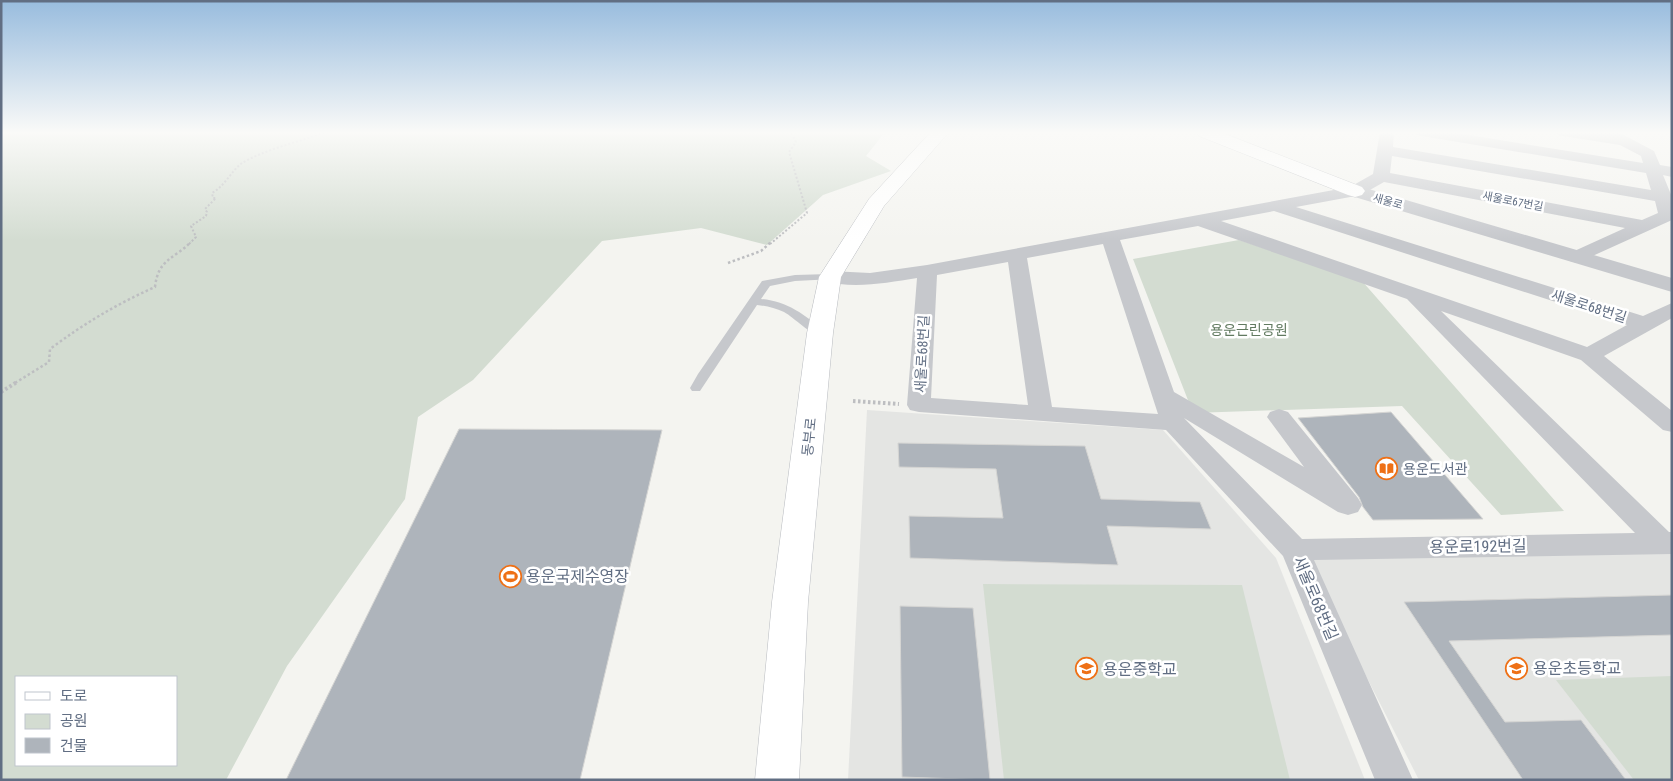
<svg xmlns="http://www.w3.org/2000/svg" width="1673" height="781" font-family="'Roboto Condensed','Noto Sans KR',sans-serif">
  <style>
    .built { fill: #e4e5e3 }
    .green { fill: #d3dcd1; fill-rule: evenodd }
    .building { fill: #aeb4bb; stroke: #d5d5d3 }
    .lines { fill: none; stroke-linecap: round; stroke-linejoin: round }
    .secondary-casing { stroke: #b8bbc0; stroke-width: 1 }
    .path-far2 { stroke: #bdbec1; stroke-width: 2; stroke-dasharray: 2 2; stroke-linecap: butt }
    .path-far1 { stroke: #bdbec1; stroke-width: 2.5; stroke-dasharray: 2.5 2.5; stroke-linecap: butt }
    .path { stroke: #bdbec1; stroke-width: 4; stroke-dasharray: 2.5 2.5; stroke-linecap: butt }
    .service { fill: #c6c8cc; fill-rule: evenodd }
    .minor { fill: #c6c8cc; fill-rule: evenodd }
    .tertiary { fill: #c6c8cc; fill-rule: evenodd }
    .secondary { fill: #fff; fill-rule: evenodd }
    .labels { text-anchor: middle; stroke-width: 5; stroke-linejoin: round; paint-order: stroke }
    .far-street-label { font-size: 11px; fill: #616e83; stroke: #fff }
    .street-label { font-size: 14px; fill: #616e83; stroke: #fff }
    .park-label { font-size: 14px; fill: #617a60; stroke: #fff }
    .poi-label { font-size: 14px; fill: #616e83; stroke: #fff; text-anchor: start }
    .near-street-label { font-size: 16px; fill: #616e83; stroke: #fff }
    .near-poi-label { font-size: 16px; fill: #616e83; stroke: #fff; text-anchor: start }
  </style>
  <rect width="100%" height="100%" fill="#f4f4f0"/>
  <g class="built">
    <polygon points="867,410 1163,430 1276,558 1365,780 848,780"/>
    <polygon points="1672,550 1672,780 1419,780 1305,556"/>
  </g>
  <g class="green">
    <path d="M1,132H885L866,156L891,171L823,195L767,245L701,228L602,241L473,380L418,417L405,499L287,666L226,780H1ZM16,677H176V765H16Z"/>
    <polygon points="1239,240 1362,281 1564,511 1501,515 1402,406 1193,413 1133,259"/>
    <polygon points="983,584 1242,585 1290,780 1004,780"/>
    <polygon points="1672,676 1672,780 1634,780 1556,680"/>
  </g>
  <g class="building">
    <polygon points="1391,412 1483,519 1373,520 1363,507 1359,497 1298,418"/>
    <polygon points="459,429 662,430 580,780 286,780"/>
    <polygon points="898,443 1085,446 1101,499 1200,502 1211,529 1107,526 1118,565 910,558 909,516 1003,518 996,469 899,467"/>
    <polygon points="1672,595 1672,635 1449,641 1505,722 1581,720 1626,780 1523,780 1404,602"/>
    <polygon points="900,606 973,608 990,780 902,777"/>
  </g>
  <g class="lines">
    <defs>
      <g id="secondary">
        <polygon points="931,132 949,132 884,206 841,277 833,333 808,602 799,780 755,780 772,602 807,333 819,277 869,199"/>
        <polygon points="1196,132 1220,132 1362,187 1365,191 1362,195 1355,197 1348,195 1199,136"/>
      </g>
    </defs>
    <use href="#secondary" class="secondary-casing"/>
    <g class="path-far2">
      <path d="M189,244L196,237L191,226L206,216L207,212L205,209L216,198H213L212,193C226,185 231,171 242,163C266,149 301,141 327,132"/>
      <polyline points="770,244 807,213 789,152 796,142 791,132"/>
    </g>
    <g class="path-far1">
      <polyline points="728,263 761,251 771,242"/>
      <path d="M15,383L49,362L50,349C85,323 115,305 155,287C158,259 174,259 191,242"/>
    </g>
    <g class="path">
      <polyline points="1,392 17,382"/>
      <polyline points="853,401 899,404"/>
    </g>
    <path class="service" d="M830,274L835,277L834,279L795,281L770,286L761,299C787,301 805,315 824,331L826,333L824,335C813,338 795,318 784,312C775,308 767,306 757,305L700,391H692L690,388L698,374L762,281L795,275Z"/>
    <path class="minor" d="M1380,132H1394L1393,147L1651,190L1646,173L1422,136L1417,135L1415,132H1450L1643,163L1641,156L1620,145L1563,136L1558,135L1556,132H1618L1654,151L1660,165L1672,167V177L1663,175L1672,197V220L1577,263L1570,261L1567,257L1570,253L1625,228L1384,182L1361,195L1296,207L1643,316L1672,303V318L1604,356L1672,411V432L1663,430L1581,360L1441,311L1669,532H1672V554L1314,560L1413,780H1375L1283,556L1166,430L919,412L910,410L907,405L917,278C886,283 854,289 823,281L820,277L823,273L830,271L870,273L927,265L1350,187L1373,174ZM1392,156L1655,201L1658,213L1642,220L1390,173ZM1274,211L1627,325L1587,347L1221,221ZM1198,226L1407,299L1635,533L1302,539L1184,418L1338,512L1348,515L1358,512L1362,505L1358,498L1288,412L1279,409L1270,412L1267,417L1304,467L1174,392L1120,240ZM1103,244L1158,414L1052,407L1027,258ZM1008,262L1028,405L931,398L937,275Z"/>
    <polygon class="tertiary" points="1355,185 1672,278 1672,292 1348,195 1345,191 1348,187"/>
    <use href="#secondary" class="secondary"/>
  </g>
  <linearGradient id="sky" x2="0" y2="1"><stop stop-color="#98bcde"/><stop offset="0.55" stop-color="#fafaf8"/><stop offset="1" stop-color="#fafaf8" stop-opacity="0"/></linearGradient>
  <rect width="1673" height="241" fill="url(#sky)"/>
  <defs>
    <symbol id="library-ring" viewBox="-11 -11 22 22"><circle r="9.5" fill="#fff" stroke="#ee7016" stroke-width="1.5"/><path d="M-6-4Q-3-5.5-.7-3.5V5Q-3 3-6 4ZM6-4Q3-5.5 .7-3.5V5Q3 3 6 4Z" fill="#ee7016"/></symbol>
    <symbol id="stadium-ring" viewBox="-11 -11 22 22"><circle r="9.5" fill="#fff" stroke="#ee7016" stroke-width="1.5"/><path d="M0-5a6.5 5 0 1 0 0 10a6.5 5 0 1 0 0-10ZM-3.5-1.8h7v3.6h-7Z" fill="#ee7016"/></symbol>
    <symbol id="school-ring" viewBox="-11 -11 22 22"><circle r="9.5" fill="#fff" stroke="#ee7016" stroke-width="1.5"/><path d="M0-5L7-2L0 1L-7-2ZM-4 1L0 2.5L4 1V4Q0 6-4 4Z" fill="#ee7016"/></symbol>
  </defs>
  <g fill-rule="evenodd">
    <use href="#library-ring" x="1374" y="456" width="25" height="25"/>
    <use href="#stadium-ring" x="498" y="564" width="25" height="25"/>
    <use href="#school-ring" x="1504" y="656" width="25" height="25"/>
    <use href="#school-ring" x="1074" y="656" width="25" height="25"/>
  </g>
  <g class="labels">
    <g class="far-street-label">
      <text transform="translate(1388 201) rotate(16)" y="4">새울로</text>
      <text transform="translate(1513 201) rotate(11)" y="4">새울로67번길</text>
    </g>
    <g class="street-label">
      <text transform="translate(1589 306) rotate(18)" y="5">새울로68번길</text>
      <text transform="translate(922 354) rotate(-87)" y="5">새울로68번길</text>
      <text transform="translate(809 437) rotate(-84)" y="5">동부로</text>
    </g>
    <g class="park-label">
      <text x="1249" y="335">용운근린공원</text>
    </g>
    <g class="poi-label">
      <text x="1403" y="474">용운도서관</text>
    </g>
    <g class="near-street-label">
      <text transform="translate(1478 546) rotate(-1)" y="6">용운로192번길</text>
      <text transform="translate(1316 598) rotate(67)" y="6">새울로68번길</text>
    </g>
    <g class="near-poi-label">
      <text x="526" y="582">용운국제수영장</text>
      <text x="1533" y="674">용운초등학교</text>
      <text x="1103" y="675">용운중학교</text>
    </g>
  </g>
  <rect width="1673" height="781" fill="none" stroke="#616e83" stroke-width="5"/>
  <rect x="15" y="676" width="162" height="90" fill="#ffffff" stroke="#c0c5cd"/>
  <rect x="25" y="692" width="25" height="8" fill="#ffffff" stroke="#c0c5cd"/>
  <text x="60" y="701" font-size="15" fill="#616e83">도로</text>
  <rect x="25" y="714" width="25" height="15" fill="#d3dcd1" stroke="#c0c5cd"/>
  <text x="60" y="726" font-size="15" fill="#616e83">공원</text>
  <rect x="25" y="738" width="25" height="15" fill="#aeb4bb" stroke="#c0c5cd"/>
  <text x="60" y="751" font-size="15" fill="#616e83">건물</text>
</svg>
